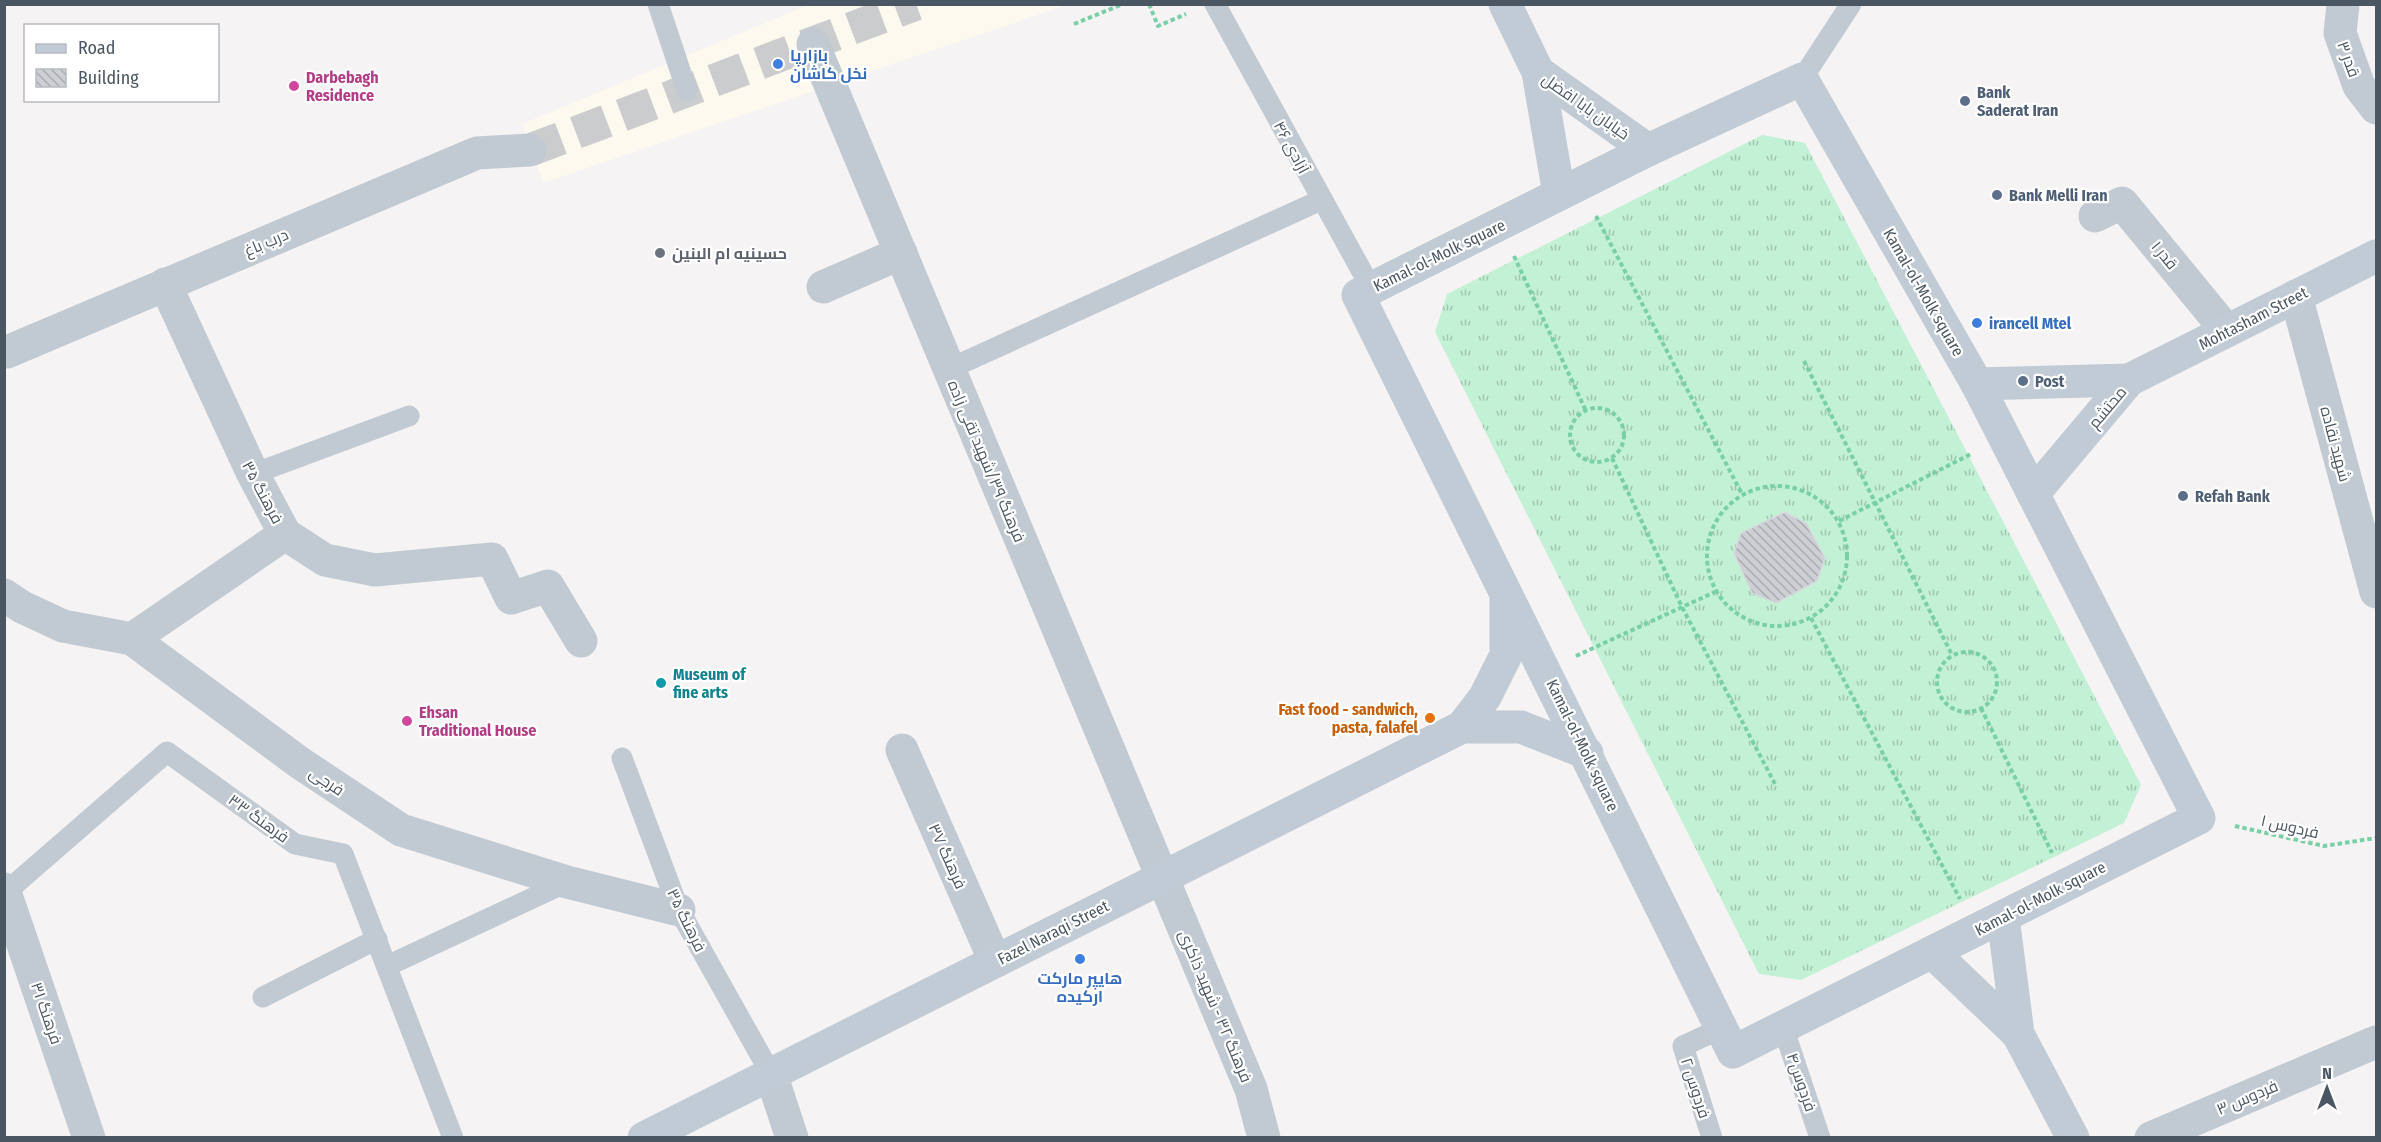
<svg xmlns="http://www.w3.org/2000/svg" width="2381" height="1142" font-family="'Fira Sans Condensed',Cairo,sans-serif">
  <style>
    .commercial { fill: #fdf9ef }
    .grass { fill: url(#grass-tufts) }
    .building { fill: url(#building-back-hatch); stroke: #d7d9de; stroke-width: 1.5 }
    .lines { fill: none; stroke-linecap: round; stroke-linejoin: round }
    .pedestrian-tunnel { stroke: #caccce; stroke-width: 33; stroke-dasharray: 33 16; stroke-linecap: butt }
    .path { stroke: #7ad0a6; stroke-width: 4; stroke-dasharray: 4.5 3; stroke-linecap: butt }
    .service { stroke: #c1cad2; stroke-width: 21 }
    .minor { stroke: #c1cad2; stroke-width: 33 }
    .secondary { stroke: #c1cbd6; stroke-width: 33 }
    .shop-dot { fill: #3f7fe0; stroke: #fff; stroke-width: 2 }
    .hotel-dot { fill: #d1479c; stroke: #fff; stroke-width: 2 }
    .service-dot { fill: #5c6f8a; stroke: #fff; stroke-width: 2 }
    .worship-dot { fill: #6b7280; stroke: #fff; stroke-width: 2 }
    .culture-dot { fill: #0f9aa8; stroke: #fff; stroke-width: 2 }
    .food-dot { fill: #e8710a; stroke: #fff; stroke-width: 2 }
    .labels { text-anchor: middle; stroke-width: 4.5; stroke-linejoin: round; paint-order: stroke }
    .shop-label { font-size: 16px; font-weight: bold; fill: #366cbe; stroke: #fff; text-anchor: start }
    .street-label { font-size: 16px; fill: #4a5661; stroke: #fff }
    .hotel-label { font-size: 16px; font-weight: bold; fill: #b23c85; stroke: #fff; text-anchor: start }
    .service-label { font-size: 16px; font-weight: bold; fill: #4e5e75; stroke: #fff; text-anchor: start }
    .worship-label { font-size: 16px; font-weight: bold; fill: #5b616d; stroke: #fff; text-anchor: start }
    .culture-label { font-size: 16px; font-weight: bold; fill: #0d838f; stroke: #fff; text-anchor: start }
    .food-label { font-size: 16px; font-weight: bold; fill: #c56008; stroke: #fff; text-anchor: end }
  </style>
  <defs>
    <pattern id="grass-tufts" width="24" height="20" patternUnits="userSpaceOnUse" patternTransform="scale(1.5)"><rect width="24" height="20" fill="#c3f1d5"/><path d="M3 7l-1-3M5 7V3M7 7l1-3M15 17l-1-3M17 17v-4M19 17l1-3" fill="none" stroke="#a0c6b0"/></pattern>
    <pattern id="building-back-hatch" width="6" height="6" patternUnits="userSpaceOnUse" patternTransform="scale(1.5)"><rect width="6" height="6" fill="#cdcfd5"/><path d="M-1 5l2 2M0 0l6 6M5-1l2 2" fill="none" stroke="#a8abb0"/></pattern>
  </defs>
  <rect width="100%" height="100%" fill="#f5f3f3"/>
  <polygon class="commercial" points="808,5 1067,5 543,183 522,124"/>
  <polygon class="grass" points="1762,135 1805,143 2141,785 2124,823 1801,980 1759,974 1435,332 1447,294"/>
  <polygon class="building" points="1785,512 1806,523 1825,558 1817,581 1776,603 1752,593 1734,553 1741,533"/>
  <g class="lines">
    <polyline class="pedestrian-tunnel" points="530,150 916,4"/>
    <g class="path">
      <polyline points="1149,4 1158,26 1186,14"/>
      <polyline points="1074,24 1123,4"/>
      <polyline points="1596,216 1742,494"/>
      <polyline points="1514,256 1586,411"/>
      <polyline points="1804,361 1952,655"/>
      <circle cx="1597" cy="435" r="27"/>
      <polyline points="1612,458 1682,607 1775,784"/>
      <circle cx="1777" cy="556" r="70"/>
      <polyline points="1839,521 1971,454"/>
      <polyline points="1811,618 1960,899"/>
      <circle cx="1967" cy="682" r="30"/>
      <polyline points="1576,656 1717,591"/>
      <polyline points="1981,708 2052,853"/>
      <polyline points="2235,826 2324,846 2376,838"/>
    </g>
    <g class="service">
      <polyline points="658,4 687,91"/>
      <polyline points="1215,4 1371,288"/>
      <polyline points="1802,79 1851,4"/>
      <polyline points="949,369 1321,200"/>
      <polyline points="253,474 409,416"/>
      <polyline points="622,758 679,910 771,1074"/>
      <polyline points="6,892 167,752 295,844 343,854 453,1138"/>
      <polyline points="387,966 567,882"/>
      <polyline points="263,997 377,939"/>
      <polyline points="1783,1027 1820,1138"/>
      <polyline points="1712,1138 1683,1046 1722,1028"/>
    </g>
    <g class="minor">
      <polyline points="2343,4 2340,33 2359,86 2376,108"/>
      <polyline points="813,44 1251,1089 1264,1138"/>
      <polyline points="2095,216 2122,203 2227,331"/>
      <polyline points="165,284 253,474 285,534 325,560 375,570 492,559 511,598 548,586 581,641"/>
      <polyline points="823,287 901,253"/>
      <polyline points="2296,296 2376,592"/>
      <polyline points="7,352 477,153 530,150"/>
      <polyline points="4,595 22,607 63,626 132,639 300,763 401,830 567,882 679,910"/>
      <polyline points="132,639 285,534"/>
      <polyline points="902,750 995,961"/>
      <polyline points="4,889 89,1138"/>
      <polyline points="771,1074 792,1138"/>
      <polyline points="2151,1138 2376,1042"/>
    </g>
    <g class="secondary">
      <polyline points="1505,4 1538,72 1559,194"/>
      <polyline points="1538,72 1648,150"/>
      <polygon points="1802,79 1977,384 2199,818 1733,1052 1358,295 1648,150"/>
      <polyline points="1977,384 2129,380"/>
      <polyline points="2033,494 2129,380 2376,256"/>
      <polyline points="1462,727 1521,727 1587,753"/>
      <polyline points="2003,917 2018,1034 2073,1138"/>
      <polyline points="1932,952 2018,1034"/>
      <polyline points="644,1138 1462,727 1485,697 1506,655 1506,598"/>
    </g>
  </g>
  <g class="shop-dot">
    <circle cx="778" cy="64" r="6"/>
    <circle cx="1977" cy="323" r="6"/>
    <circle cx="1080" cy="959" r="6"/>
  </g>
  <g class="hotel-dot">
    <circle cx="294" cy="86" r="6"/>
    <circle cx="407" cy="721" r="6"/>
  </g>
  <g class="service-dot">
    <circle cx="1965" cy="101" r="6"/>
    <circle cx="1997" cy="195" r="6"/>
    <circle cx="2023" cy="381" r="6"/>
    <circle cx="2183" cy="496" r="6"/>
  </g>
  <circle class="worship-dot" cx="660" cy="253" r="6"/>
  <circle class="culture-dot" cx="661" cy="683" r="6"/>
  <circle class="food-dot" cx="1430" cy="718" r="6"/>
  <g class="labels">
    <g class="shop-label">
      <text x="790" y="61">بازارپا<tspan x="790" dy="18">نخل کاشان</tspan></text>
      <text x="1989" y="329">irancell Mtel</text>
      <text x="1080" y="984" text-anchor="middle">هایپر مارکت<tspan x="1080" dy="18">ارکیده</tspan></text>
    </g>
    <g class="street-label">
      <text transform="translate(2349 59) rotate(70)" y="6">قدر ۳</text>
      <text transform="translate(1586 106) rotate(35)" y="6">خیابان بابا افضل</text>
      <text transform="translate(1292 147) rotate(62)" y="6">آزادی ۴۶</text>
      <text transform="translate(266 242) rotate(-23)" y="6">درب باغ</text>
      <text transform="translate(1439 255) rotate(-26)" y="6">Kamal-ol-Molk square</text>
      <text transform="translate(2165 255) rotate(51)" y="6">قدر ۱</text>
      <text transform="translate(1924 292) rotate(60)" y="6">Kamal-ol-Molk square</text>
      <text transform="translate(2253 318) rotate(-27)" y="6">Mohtasham Street</text>
      <text transform="translate(2107 407) rotate(-50)" y="6">محتشم</text>
      <text transform="translate(2336 444) rotate(75)" y="6">شهید نقاده</text>
      <text transform="translate(987 461) rotate(67)" y="6">فرهنگ ۳۹/شهید تقی زاده</text>
      <text transform="translate(263 492) rotate(62)" y="6">فرهنگ ۳۵</text>
      <text transform="translate(1583 745) rotate(64)" y="6">Kamal-ol-Molk square</text>
      <text transform="translate(327 781) rotate(34)" y="6">فرجی</text>
      <text transform="translate(259 818) rotate(36)" y="6">فرهنگ ۳۳</text>
      <text transform="translate(2290 826) rotate(13)" y="6">فردوس ۱</text>
      <text transform="translate(948 856) rotate(66)" y="6">فرهنگ ۳۷</text>
      <text transform="translate(2040 898) rotate(-27)" y="6">Kamal-ol-Molk square</text>
      <text transform="translate(687 920) rotate(64)" y="6">فرهنگ ۳۵</text>
      <text transform="translate(1053 932) rotate(-27)" y="6">Fazel Naraqi Street</text>
      <text transform="translate(1216 1006) rotate(67)" y="6">فرهنگ ۳۲ - شهید ذاکری</text>
      <text transform="translate(47 1013) rotate(71)" y="6">فرهنگ ۳۱</text>
      <text transform="translate(1802 1082) rotate(71)" y="6">فردوس۴</text>
      <text transform="translate(1696 1088) rotate(72)" y="6">فردوس ۲</text>
      <text transform="translate(2247 1097) rotate(-23)" y="6">فردوس ۳</text>
    </g>
    <g class="hotel-label">
      <text x="306" y="83">Darbebagh<tspan x="306" dy="18">Residence</tspan></text>
      <text x="419" y="718">Ehsan<tspan x="419" dy="18">Traditional House</tspan></text>
    </g>
    <g class="service-label">
      <text x="1977" y="98">Bank<tspan x="1977" dy="18">Saderat Iran</tspan></text>
      <text x="2009" y="201">Bank Melli Iran</text>
      <text x="2035" y="387">Post</text>
      <text x="2195" y="502">Refah Bank</text>
    </g>
    <g class="worship-label">
      <text x="672" y="259">حسینیه ام البنین</text>
    </g>
    <g class="culture-label">
      <text x="673" y="680">Museum of<tspan x="673" dy="18">fine arts</tspan></text>
    </g>
    <g class="food-label">
      <text x="1418" y="715">Fast food - sandwich,<tspan x="1418" dy="18">pasta, falafel</tspan></text>
    </g>
  </g>
  <rect width="2381" height="1142" fill="none" stroke="#4a5661" stroke-width="12"/>
  <rect x="24" y="24" width="195" height="78" fill="#ffffff" stroke="#b7bbc0" stroke-width="1.5"/>
  <rect x="36" y="44" width="30" height="9" fill="#c1cbd6" stroke="#b7bbc0" stroke-width="1.5"/>
  <text x="78" y="54" font-size="18" fill="#4a5661">Road</text>
  <rect x="36" y="69" width="30" height="18" fill="url(#building-back-hatch)" stroke="#b7bbc0" stroke-width="1.5"/>
  <text x="78" y="84" font-size="18" fill="#4a5661">Building</text>
  <g transform="translate(2327 1088)" stroke="#ffffff" stroke-width="4.5" paint-order="stroke">
  <path d="M0-4.5L10 22L0 15L-10 22Z" fill="#4a5661"/>
  <text y="-9" font-size="16" font-weight="bold" text-anchor="middle" fill="#4a5661">N</text>
  </g>
</svg>
